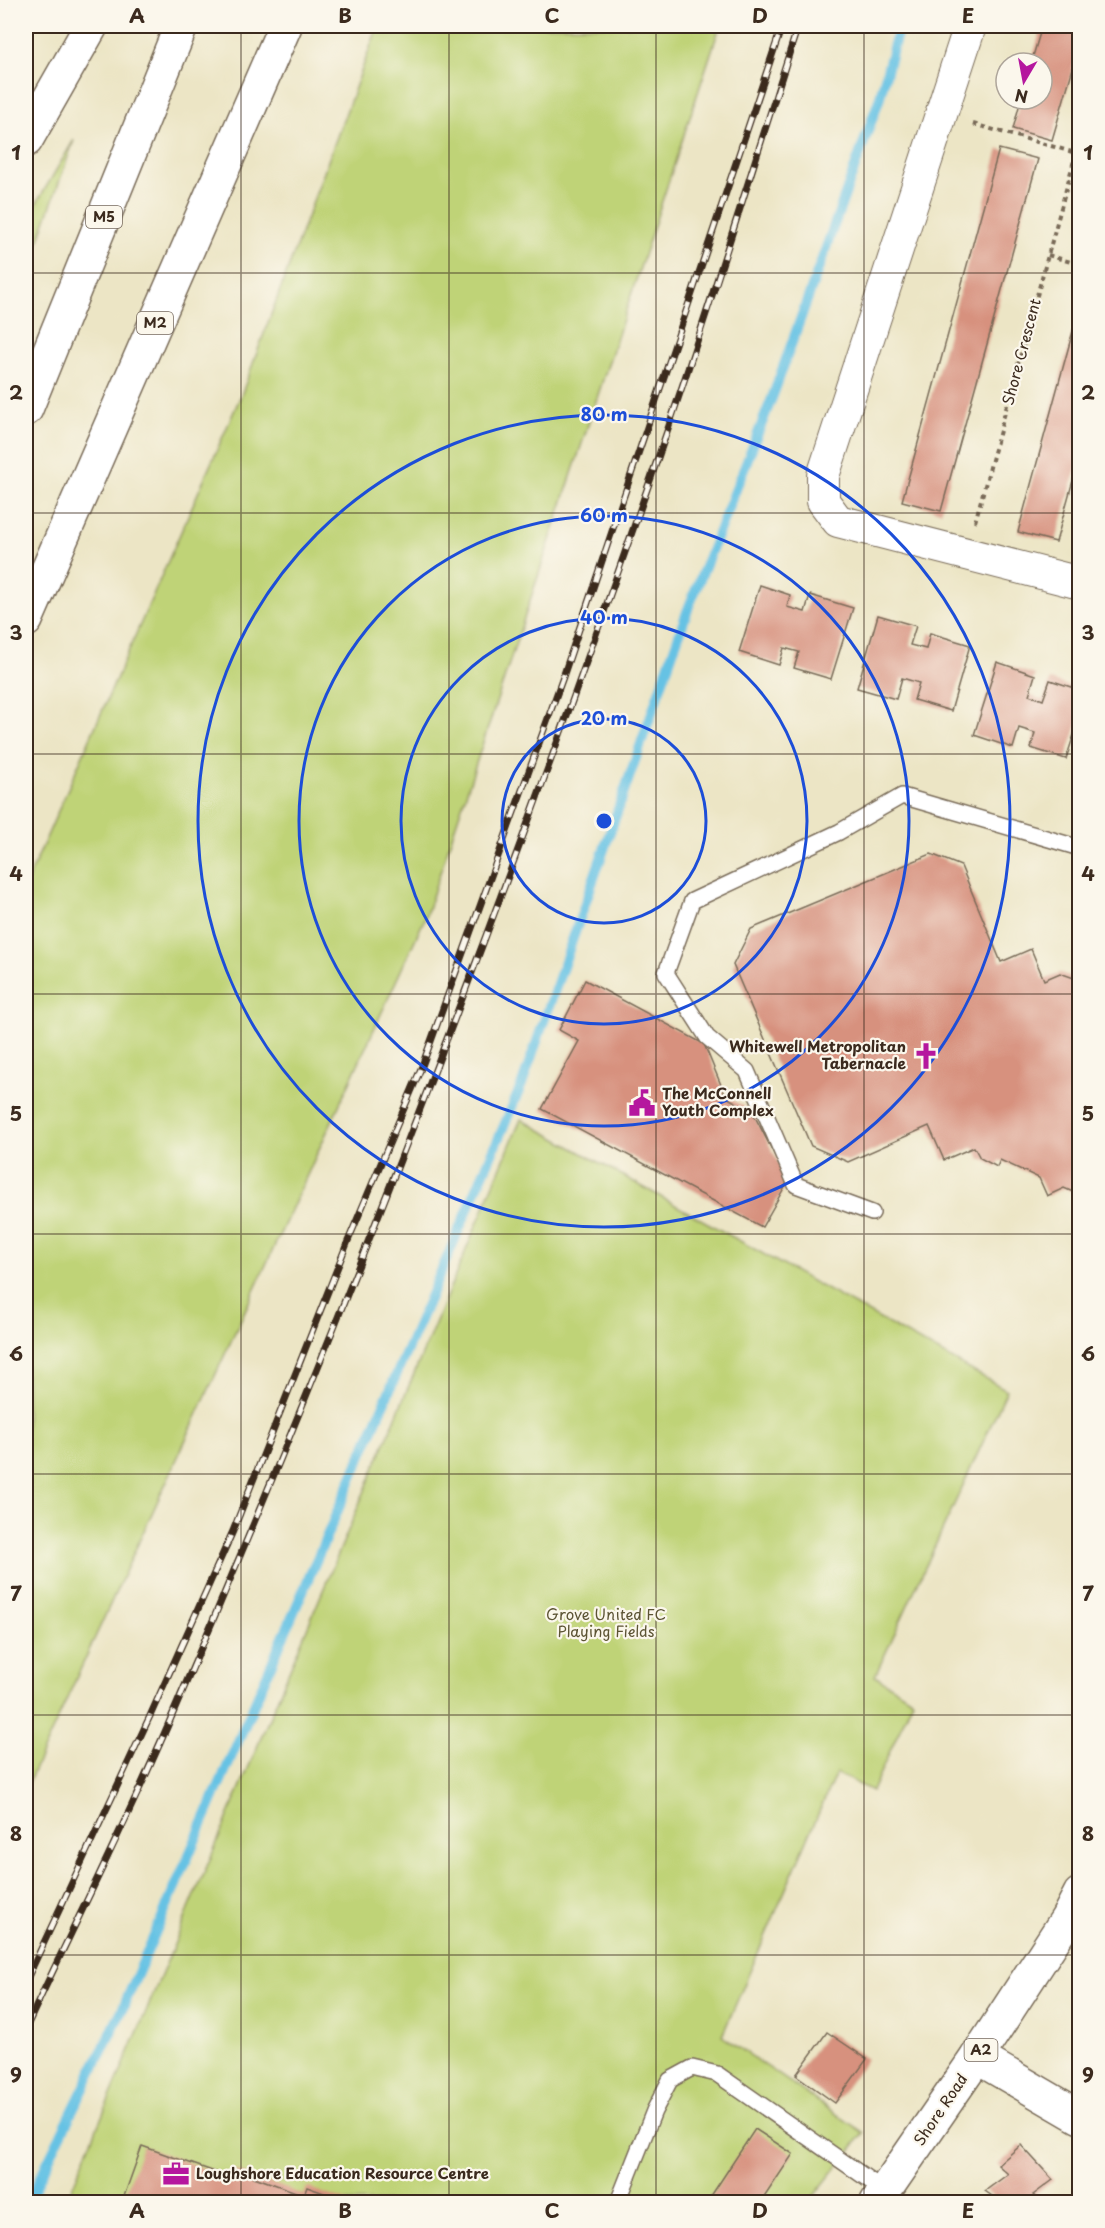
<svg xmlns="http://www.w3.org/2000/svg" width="1105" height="2228" font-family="'Playpen Sans',sans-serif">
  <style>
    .green { fill: #bfd377; stroke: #7d7e4a; stroke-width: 1.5 }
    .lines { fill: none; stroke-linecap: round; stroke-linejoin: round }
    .stream { stroke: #66c2e4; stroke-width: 10 }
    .building { fill: #d7917e }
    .lane-casing { stroke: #796b58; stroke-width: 18 }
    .street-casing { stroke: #796b58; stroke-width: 34 }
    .secondary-casing { stroke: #796b58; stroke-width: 36 }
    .primary-casing { stroke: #796b58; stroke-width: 36 }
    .highway-casing { stroke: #796b58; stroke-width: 36 }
    .path { stroke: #796b58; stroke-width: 4; stroke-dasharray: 4.5 4.5; stroke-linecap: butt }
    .lane { stroke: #fff; stroke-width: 15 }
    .street { stroke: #fff; stroke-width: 32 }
    .secondary { stroke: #fff; stroke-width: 33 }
    .primary { stroke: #fff; stroke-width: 33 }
    .highway { stroke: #fff; stroke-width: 33 }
    .rail-casing { stroke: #3b2a1e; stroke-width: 7 }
    .rail { stroke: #fbf7ec; stroke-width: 4.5; stroke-dasharray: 14; stroke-linecap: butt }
    .grid { fill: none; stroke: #3b2a1e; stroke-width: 1.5; stroke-opacity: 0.55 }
    .ring { fill: none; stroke: #1d4ed8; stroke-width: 3 }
    .labels { text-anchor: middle; stroke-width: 4.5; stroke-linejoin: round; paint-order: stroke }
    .shield { fill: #fbf7ec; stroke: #75685c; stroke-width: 1.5 }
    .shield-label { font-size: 14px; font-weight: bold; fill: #3b2a1e }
    .street-label { font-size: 15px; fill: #3b2a1e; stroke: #fbf7ec }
    .poi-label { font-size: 15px; font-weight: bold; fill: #3b2a1e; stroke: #fbf7ec; text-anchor: start }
    .park-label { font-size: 15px; fill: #5c5434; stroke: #fbf7ec }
    .centre { fill: #1d4ed8; stroke: #fbf7ec; stroke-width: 3 }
    .ring-label { font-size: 18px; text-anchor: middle; font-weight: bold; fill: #1d4ed8; stroke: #fbf7ec; stroke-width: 4.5; stroke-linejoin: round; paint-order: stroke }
    .neatline { fill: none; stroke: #3b2a1e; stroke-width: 2 }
    .grid-label { font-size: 20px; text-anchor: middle; font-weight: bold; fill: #3b2a1e }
  </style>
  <rect width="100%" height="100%" fill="#fbf7ec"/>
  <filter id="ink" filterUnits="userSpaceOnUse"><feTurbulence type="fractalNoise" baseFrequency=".0167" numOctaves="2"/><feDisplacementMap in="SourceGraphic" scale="12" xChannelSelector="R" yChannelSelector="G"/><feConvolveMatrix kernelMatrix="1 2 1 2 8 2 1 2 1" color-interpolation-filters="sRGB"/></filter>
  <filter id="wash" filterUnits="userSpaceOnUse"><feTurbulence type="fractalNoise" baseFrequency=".008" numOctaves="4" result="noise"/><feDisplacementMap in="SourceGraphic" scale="24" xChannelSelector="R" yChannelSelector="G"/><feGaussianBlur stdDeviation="1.35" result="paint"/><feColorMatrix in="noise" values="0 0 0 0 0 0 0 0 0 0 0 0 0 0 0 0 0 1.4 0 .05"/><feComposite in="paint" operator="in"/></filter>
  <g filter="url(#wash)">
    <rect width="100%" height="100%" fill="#ece5c5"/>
    <g class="green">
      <polygon points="378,26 720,26 425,918 26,1788 26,884 242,393"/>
      <polygon points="74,140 26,276 26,221"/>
      <polygon points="521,1119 1007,1390 875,1676 913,1700 872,1791 836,1773 722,2036 864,2133 809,2202 66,2202"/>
    </g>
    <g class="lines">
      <polyline class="stream" points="28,2202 122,2010 522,1084 688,609 772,398 879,100 899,26"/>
    </g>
    <g id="blocks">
      <g class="building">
        <polygon points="1042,26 1080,26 1080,44 1052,140 1013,129 1021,99 1042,99 1042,63 1031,63"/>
        <polygon points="999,149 1038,159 941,511 902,501"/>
        <polygon points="1079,309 1080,455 1056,542 1018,532"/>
        <polygon points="760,585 790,595 787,607 805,612 810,595 853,608 831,679 794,668 799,652 784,648 779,665 739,652"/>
        <polygon points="878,615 916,626 910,645 926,649 930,633 970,645 951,711 914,700 919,683 902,678 896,699 857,688"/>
        <polygon points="997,662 1035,675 1029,695 1043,700 1050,680 1080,690 1080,716 1066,759 1031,748 1035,733 1019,728 1013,748 974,735"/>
        <polygon points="931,854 961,866 1001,962 1031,949 1044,980 1060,973 1077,979 1080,986 1080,1195 1064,1188 1047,1196 1039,1178 1000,1160 997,1167 980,1158 974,1147 944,1160 929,1126 848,1162 811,1146 733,965 751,929"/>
        <polygon points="585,980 704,1044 726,1097 752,1111 788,1181 762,1227 542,1109 579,1041 559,1030"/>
        <polygon points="827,2032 867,2059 835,2103 796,2075"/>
        <polygon points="755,2129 793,2154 761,2202 707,2202"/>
        <polygon points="1021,2145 1053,2180 1033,2195 1041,2202 984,2202 992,2196 985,2191 1008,2174 998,2165"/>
        <polygon points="142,2146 232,2178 235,2170 304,2195 307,2187 349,2202 122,2202"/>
      </g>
    </g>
  </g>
  <g filter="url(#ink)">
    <use href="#blocks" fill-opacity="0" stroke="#796b58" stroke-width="1.5"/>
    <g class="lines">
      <defs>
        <g id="lane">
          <polyline points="872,1213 796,1185 747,1071 707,1037 666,973 692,901 839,832 902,796 1080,848"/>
          <polyline points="618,2202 654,2111 670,2080 692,2068 717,2074 885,2191"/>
        </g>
        <polyline id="street" points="970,26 823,476 823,501 838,521 1080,583"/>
        <polyline id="secondary" points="977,2057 1080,2117"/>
        <polyline id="primary" points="877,2202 977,2057 1067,1919 1080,1894"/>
        <g id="highway">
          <polyline points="26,140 91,26"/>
          <polyline points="26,409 181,26"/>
          <polyline points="26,620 285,26"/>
        </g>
      </defs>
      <use href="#lane" class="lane-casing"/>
      <use href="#street" class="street-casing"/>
      <use href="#secondary" class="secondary-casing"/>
      <use href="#primary" class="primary-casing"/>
      <use href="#highway" class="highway-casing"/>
      <g class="path">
        <polyline points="973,124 1076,153"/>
        <polyline points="1048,255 1080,265"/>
        <polyline points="975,522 1076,153 1080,154"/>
      </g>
      <use href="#lane" class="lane"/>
      <use href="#street" class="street"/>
      <use href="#secondary" class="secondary"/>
      <use href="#primary" class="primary"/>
      <use href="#highway" class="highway"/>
      <defs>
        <g id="rail">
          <polyline points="26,1981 150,1716 233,1531 348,1241 422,1066 563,677 782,26"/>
          <path d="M26,2028C73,1927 124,1827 168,1725C350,1305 513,878 662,446C710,307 753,166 798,26"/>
        </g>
      </defs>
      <use href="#rail" class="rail-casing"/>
      <use href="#rail" class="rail"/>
    </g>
  </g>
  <path class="grid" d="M241,26V2202M449,26V2202M656,26V2202M864,26V2202M26,273H1080M26,513H1080M26,754H1080M26,994H1080M26,1234H1080M26,1474H1080M26,1715H1080M26,1955H1080"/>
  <g class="ring">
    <circle cx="604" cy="821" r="102"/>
    <circle cx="604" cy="821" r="203"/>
    <circle cx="604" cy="821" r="305"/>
    <circle cx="604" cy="821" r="406"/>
  </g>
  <defs>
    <symbol id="church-bare" viewBox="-9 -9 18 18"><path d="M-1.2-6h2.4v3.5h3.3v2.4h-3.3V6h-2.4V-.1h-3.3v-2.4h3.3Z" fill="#b5179e" stroke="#fbf7ec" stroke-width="2.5" paint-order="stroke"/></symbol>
    <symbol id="civic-bare" viewBox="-9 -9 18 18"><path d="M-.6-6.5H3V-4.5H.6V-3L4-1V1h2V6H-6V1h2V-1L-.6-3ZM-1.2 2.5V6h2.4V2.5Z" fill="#b5179e" stroke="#fbf7ec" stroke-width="2.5" paint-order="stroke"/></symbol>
    <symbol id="office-bare" viewBox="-9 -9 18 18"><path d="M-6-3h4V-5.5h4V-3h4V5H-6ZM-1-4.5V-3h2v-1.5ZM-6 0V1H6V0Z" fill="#b5179e" stroke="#fbf7ec" stroke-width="2.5" paint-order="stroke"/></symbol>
  </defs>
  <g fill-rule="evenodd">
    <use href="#church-bare" x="907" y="1037" width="38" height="38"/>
    <use href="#civic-bare" x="623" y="1084" width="38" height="38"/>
    <use href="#office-bare" x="157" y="2155" width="38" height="38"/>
  </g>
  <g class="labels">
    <g class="shield">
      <rect x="86" y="206" width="36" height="22" rx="4.5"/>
      <rect x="137" y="312" width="36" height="22" rx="4.5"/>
      <rect x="964.5" y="2039" width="33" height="22" rx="4.5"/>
    </g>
    <g class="shield-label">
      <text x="104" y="222">M5</text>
      <text x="155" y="328">M2</text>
      <text x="981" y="2055">A2</text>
    </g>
    <g class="street-label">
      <text transform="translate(1022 352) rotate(-75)" y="5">Shore Crescent</text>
      <text transform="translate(941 2110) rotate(-56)" y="5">Shore Road</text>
    </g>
    <g class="poi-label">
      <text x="906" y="1052" text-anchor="end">Whitewell Metropolitan<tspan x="906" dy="17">Tabernacle</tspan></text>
      <text x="662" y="1099">The McConnell<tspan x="662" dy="17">Youth Complex</tspan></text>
      <text x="196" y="2179">Loughshore Education Resource Centre</text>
    </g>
    <g class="park-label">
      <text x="606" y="1620">Grove United FC<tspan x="606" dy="17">Playing Fields</tspan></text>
    </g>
  </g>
  <circle cx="604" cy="821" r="9" class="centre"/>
  <g class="ring-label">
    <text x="604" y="421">80 m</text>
    <text x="604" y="522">60 m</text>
    <text x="604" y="624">40 m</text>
    <text x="604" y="725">20 m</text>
  </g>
  <rect width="1105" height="2228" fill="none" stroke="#fbf7ec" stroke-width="66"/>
  <g transform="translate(1024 81) rotate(190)"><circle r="28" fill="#fbf7ec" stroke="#aea59a" stroke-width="1.5"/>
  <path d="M0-4.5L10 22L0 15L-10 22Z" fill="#b5179e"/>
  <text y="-9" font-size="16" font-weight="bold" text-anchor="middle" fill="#3b2a1e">N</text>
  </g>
  <rect x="33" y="33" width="1039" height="2162" class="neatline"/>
  <g class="grid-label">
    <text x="137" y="23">A</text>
    <text x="345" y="23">B</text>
    <text x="552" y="23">C</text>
    <text x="760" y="23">D</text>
    <text x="968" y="23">E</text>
    <text x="16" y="160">1</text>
    <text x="1088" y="160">1</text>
    <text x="16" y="400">2</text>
    <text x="1088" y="400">2</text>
    <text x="16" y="640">3</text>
    <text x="1088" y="640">3</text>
    <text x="16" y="881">4</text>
    <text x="1088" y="881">4</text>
    <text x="16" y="1121">5</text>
    <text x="1088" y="1121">5</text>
    <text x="16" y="1361">6</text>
    <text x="1088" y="1361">6</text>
    <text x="16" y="1601">7</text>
    <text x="1088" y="1601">7</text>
    <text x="16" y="1841">8</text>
    <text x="1088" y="1841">8</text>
    <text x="16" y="2082">9</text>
    <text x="1088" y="2082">9</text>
    <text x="137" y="2218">A</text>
    <text x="345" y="2218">B</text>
    <text x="552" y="2218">C</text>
    <text x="760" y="2218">D</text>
    <text x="968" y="2218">E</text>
  </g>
</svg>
